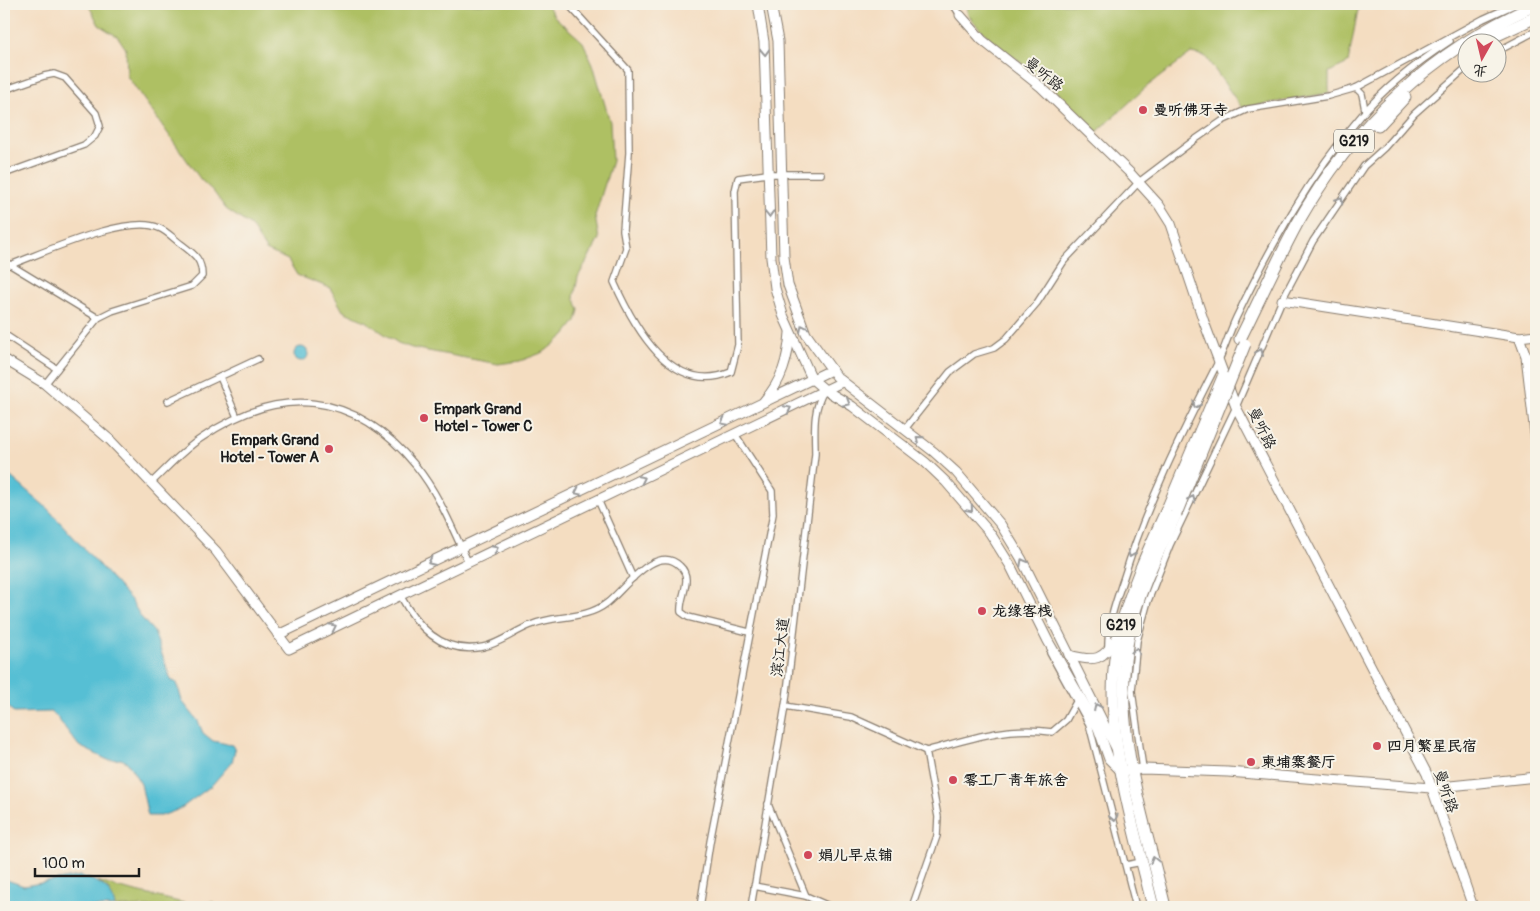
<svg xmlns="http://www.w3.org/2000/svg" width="1540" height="911" font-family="Pangolin,'LXGW WenKai TC',sans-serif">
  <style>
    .green { fill: #aec064; stroke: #656e40 }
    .water { fill: #57bfd4; stroke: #3a6e78 }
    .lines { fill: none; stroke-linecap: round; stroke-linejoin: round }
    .street-casing { stroke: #887c6e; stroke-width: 8 }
    .secondary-casing { stroke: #887c6e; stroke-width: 11 }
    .highway-casing { stroke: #887c6e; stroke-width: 13 }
    .street { stroke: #fff; stroke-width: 5.5 }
    .secondary { stroke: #fff; stroke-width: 9 }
    .highway { stroke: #fff; stroke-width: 11 }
    .highway-bridge-casing { stroke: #887c6e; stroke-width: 13; stroke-linecap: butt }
    .highway-bridge { stroke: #fff; stroke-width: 11 }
    .oneway { stroke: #999 }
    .poi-dot { fill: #d1495b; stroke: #f7f3e8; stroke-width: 2 }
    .labels { text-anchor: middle; stroke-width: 4; stroke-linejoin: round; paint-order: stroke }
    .shield { fill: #f7f3e8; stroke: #5e5c59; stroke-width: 1 }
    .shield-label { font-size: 14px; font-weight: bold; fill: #1c1c1c }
    .street-label { font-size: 15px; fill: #1c1c1c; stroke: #f7f3e8 }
    .poi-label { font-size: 15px; font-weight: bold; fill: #1c1c1c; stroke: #f7f3e8; text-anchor: start }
  </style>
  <rect width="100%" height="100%" fill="#f7f3e8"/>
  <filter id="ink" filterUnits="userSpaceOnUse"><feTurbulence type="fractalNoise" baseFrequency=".02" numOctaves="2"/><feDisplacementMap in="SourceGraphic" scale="10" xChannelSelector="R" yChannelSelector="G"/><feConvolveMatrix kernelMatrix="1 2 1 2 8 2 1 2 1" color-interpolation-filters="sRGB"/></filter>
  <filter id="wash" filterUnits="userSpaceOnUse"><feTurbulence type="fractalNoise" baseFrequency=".0096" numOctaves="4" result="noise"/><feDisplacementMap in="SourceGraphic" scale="20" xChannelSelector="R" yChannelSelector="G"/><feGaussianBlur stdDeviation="1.12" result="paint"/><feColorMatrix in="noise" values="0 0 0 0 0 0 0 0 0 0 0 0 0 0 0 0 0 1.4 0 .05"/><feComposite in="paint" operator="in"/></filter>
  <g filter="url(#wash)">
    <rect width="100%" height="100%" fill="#f4ddc1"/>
    <g class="green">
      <polygon points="88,4 547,4 554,16 583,42 593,64 610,122 612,161 595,216 599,239 578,277 574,297 579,310 576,321 565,335 544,352 520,361 498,364 412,348 398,343 365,321 343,311 330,288 297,275 288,260 266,250 251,226 226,209 213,191 201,180 127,76 126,49 118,37 99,25"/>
      <path d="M968,4H1359L1348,63L1329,72V93L1242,108L1205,56L1191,53L1145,88L1097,132C1077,114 1060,92 1039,76C1013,56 986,40 967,13Z"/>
      <polygon points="98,881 115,887 188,904 213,902 217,907 115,907 109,890"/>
    </g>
    <g class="water">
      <circle cx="301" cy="354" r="7"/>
      <polygon points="4,471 47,508 131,600 141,617 154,632 171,680 177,683 182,701 198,721 203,733 213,741 232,745 235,750 232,762 211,786 180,809 161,816 148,816 141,784 127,762 121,759 108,760 79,746 56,716 51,712 14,713 4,702"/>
      <path d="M80,876C98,881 112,887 115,907H4V879L24,886Z"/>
    </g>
  </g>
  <g filter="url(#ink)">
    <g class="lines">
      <defs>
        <g id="street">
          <path d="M568,4L628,70L629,153L623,230L626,248L614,282C634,327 672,397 731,372L738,345L735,191L738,178L767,174H821"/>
          <polyline points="953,4 960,15"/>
          <polyline points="1498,51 1536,31"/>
          <polyline points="1356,88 1362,94 1365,110"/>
          <polyline points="4,90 44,76 54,74 65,78 96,113 100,126 95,136 84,145 4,174"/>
          <polyline points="4,261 98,318"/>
          <path d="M10,265C43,253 129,213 159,228C167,231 174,239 181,244C194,254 202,259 202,276L192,286L112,311L98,318L45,384"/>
          <polyline points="4,334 57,369"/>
          <polyline points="220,377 237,417"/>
          <polyline points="168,401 258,359"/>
          <polyline points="905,429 950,372 974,354 994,348 1006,339 1037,303 1064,261 1139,182 1193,141 1222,121 1248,109 1328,96 1356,88 1483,19 1516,4"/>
          <path d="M152,482C167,468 182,451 200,439C279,384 354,390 416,466C439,494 453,530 468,562"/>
          <polyline points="598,500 633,578"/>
          <path d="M400,595C417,627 443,655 483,647C499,644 515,631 531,625C555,614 584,621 607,603C623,591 656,542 680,566C694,579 679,597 681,612L688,617L749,632"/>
          <path d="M1108,650C1107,625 1116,601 1124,577C1147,503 1181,435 1216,366C1224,351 1229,333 1236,318C1270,247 1309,176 1361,116C1385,87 1418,62 1450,41"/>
          <polyline points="1050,653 1089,724 1136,907"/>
          <path d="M785,706L851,717L926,751C969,739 1008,725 1052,732L1066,720L1076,702"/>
          <polyline points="1143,769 1132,691 1137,641 1148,601 1170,545 1236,407 1282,300 1313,241 1364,166 1384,148 1414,114 1468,66"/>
          <polyline points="768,804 806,896"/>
          <polyline points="1126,865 1142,862"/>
          <polyline points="754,886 806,896 831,907"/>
          <polyline points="700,907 710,842 773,514 772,491 735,434"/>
          <path d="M751,907L786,700L815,454C815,432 812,411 824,391"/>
          <polyline points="912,907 937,836 938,817 926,751"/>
        </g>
        <g id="secondary">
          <polyline points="758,4 764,42 771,258 775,288 783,315 812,379 825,390 852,406 925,462 946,482 990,533 1010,565 1048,641 1098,728 1109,759 1121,771 1143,769 1228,772 1431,788 1536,777"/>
          <polyline points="771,4 778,41 784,257 788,285 806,334 837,377 934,452 956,472 1001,525 1021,558 1116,748"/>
          <polyline points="960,15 982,40 1041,87 1130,173 1159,205 1171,224 1204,322 1236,407 1427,774 1473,907"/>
          <polyline points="1282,300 1519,337 1526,356 1536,443"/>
          <polyline points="1519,337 1536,335"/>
          <polyline points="4,359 45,384 110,440 216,551 289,649 842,382"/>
          <path d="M764,401C782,381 788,359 790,333"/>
          <polyline points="278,635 831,370"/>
          <path d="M1069,655C1095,662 1103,661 1117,637"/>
        </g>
        <g id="highway">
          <polyline points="1482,42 1536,17"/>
          <polyline points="1378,126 1405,97"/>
          <path d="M1240,339C1259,301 1277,261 1297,224C1353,125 1432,50 1536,5"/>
          <path d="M1153,907C1133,821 1098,719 1120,631C1131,587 1149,548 1168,507"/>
          <path d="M1165,907C1144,818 1109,722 1130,630C1139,589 1159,551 1176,514"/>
        </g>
      </defs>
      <use href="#street" class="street-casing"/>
      <use href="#secondary" class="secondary-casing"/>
      <use href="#highway" class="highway-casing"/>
      <use href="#street" class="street"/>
      <use href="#secondary" class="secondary"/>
      <use href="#highway" class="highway"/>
      <defs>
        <g id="highway-bridge">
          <polyline points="1168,507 1223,377"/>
          <polyline points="1176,514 1245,344"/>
        </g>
      </defs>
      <use href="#highway-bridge" class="highway-bridge-casing"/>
      <use href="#highway-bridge" class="highway-bridge"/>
    </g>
    <defs><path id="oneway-chevron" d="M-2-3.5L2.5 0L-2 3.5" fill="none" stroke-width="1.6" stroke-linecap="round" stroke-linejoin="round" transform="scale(1.25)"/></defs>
    <g class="oneway">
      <use href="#oneway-chevron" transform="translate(765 52) rotate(87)"/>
      <use href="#oneway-chevron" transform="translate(1340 200) rotate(-56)"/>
      <use href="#oneway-chevron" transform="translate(769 214) rotate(88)"/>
      <use href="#oneway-chevron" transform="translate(803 328) rotate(-115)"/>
      <use href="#oneway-chevron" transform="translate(1260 352) rotate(-67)"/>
      <use href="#oneway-chevron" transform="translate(847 403) rotate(31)"/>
      <use href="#oneway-chevron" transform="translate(1196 405) rotate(117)"/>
      <use href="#oneway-chevron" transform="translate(788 409) rotate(-26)"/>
      <use href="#oneway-chevron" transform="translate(724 422) rotate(154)"/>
      <use href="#oneway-chevron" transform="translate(919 439) rotate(-140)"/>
      <use href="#oneway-chevron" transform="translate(642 479) rotate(-26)"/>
      <use href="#oneway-chevron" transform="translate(578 492) rotate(154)"/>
      <use href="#oneway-chevron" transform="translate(1192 499) rotate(-65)"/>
      <use href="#oneway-chevron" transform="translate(970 509) rotate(50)"/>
      <use href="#oneway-chevron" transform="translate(495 549) rotate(-26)"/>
      <use href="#oneway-chevron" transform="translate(1131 554) rotate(111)"/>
      <use href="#oneway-chevron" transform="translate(431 562) rotate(155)"/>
      <use href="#oneway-chevron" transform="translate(1023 562) rotate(-118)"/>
      <use href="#oneway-chevron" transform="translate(333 627) rotate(-26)"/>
      <use href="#oneway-chevron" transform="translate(1136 651) rotate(-81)"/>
      <use href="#oneway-chevron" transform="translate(1097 707) rotate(-115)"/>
      <use href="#oneway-chevron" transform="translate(1114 818) rotate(76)"/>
      <use href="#oneway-chevron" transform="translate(1154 860) rotate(-103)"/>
    </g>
  </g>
  <g class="poi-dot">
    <circle cx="1143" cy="110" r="5"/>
    <circle cx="424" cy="418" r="5"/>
    <circle cx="329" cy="449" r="5"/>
    <circle cx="982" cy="611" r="5"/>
    <circle cx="1377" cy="746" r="5"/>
    <circle cx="1251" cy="762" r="5"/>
    <circle cx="953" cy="780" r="5"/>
    <circle cx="808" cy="855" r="5"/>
  </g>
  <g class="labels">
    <g class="shield">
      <rect x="1334" y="129.5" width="40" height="23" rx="4"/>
      <rect x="1101" y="613.5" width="40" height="23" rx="4"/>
    </g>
    <g class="shield-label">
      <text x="1354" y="146">G219</text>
      <text x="1121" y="630">G219</text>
    </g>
    <g class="street-label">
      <text transform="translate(1044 74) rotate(39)" y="5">曼听路</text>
      <text transform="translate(1262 428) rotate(64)" y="5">曼听路</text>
      <text transform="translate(780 647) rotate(-83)" y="5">滨江大道</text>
      <text transform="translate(1446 791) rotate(71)" y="5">曼听路</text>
    </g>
    <g class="poi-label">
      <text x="1153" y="115">曼听佛牙寺</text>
      <text x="434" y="414">Empark Grand<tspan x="434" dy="17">Hotel - Tower C</tspan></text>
      <text x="319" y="445" text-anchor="end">Empark Grand<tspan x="319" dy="17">Hotel - Tower A</tspan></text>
      <text x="992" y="616">龙缘客栈</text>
      <text x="1387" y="751">四月繁星民宿</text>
      <text x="1261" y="767">柬埔寨餐厅</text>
      <text x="963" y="785">零工厂青年旅舍</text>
      <text x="818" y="860">娟儿早点铺</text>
    </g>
  </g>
  <rect width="1540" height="911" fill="none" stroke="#f7f3e8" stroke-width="20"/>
  <g transform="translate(1482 58) rotate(188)"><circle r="24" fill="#f7f3e8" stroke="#9f9d96"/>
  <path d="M0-4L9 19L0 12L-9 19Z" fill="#d1495b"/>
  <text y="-8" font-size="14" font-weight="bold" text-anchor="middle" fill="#1c1c1c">北</text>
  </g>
  <path d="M35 868v8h104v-8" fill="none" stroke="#1c1c1c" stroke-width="2.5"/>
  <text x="42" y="868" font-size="15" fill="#1c1c1c" stroke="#f7f3e8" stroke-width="4" paint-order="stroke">100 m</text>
</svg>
